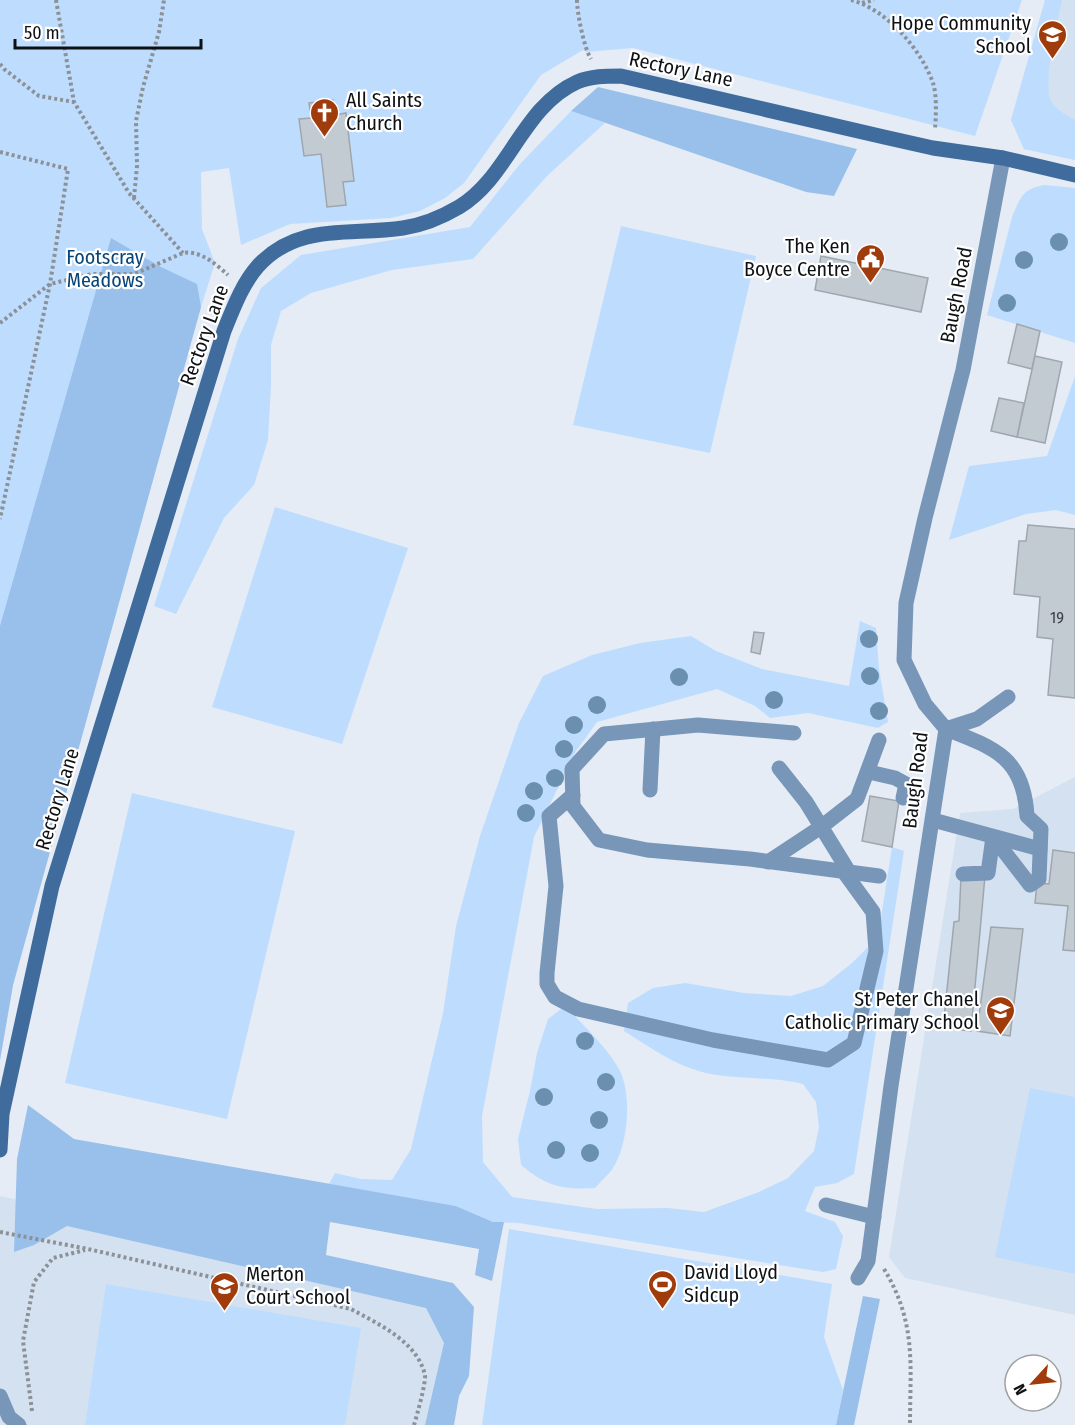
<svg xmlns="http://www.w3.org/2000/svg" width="1075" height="1425" font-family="'Fira Sans Condensed',sans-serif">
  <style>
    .built { fill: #d4e1f0 }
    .green { fill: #beddfe }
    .forest { fill: #99c0eb }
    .building { fill: #c2cad2; stroke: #9fa6ae; stroke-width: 1.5 }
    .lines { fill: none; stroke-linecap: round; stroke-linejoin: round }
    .path { stroke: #8b9197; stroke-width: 4; stroke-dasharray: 3 3; stroke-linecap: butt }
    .lane { stroke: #7896b8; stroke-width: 15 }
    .street { stroke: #7896b8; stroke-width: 15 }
    .secondary { stroke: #3f6c9c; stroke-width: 15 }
    .tree { fill: #6a8faf }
    .labels { text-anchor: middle; stroke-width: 4.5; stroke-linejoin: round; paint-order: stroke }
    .number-label { font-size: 16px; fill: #3b3f44 }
    .poi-label { font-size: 20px; fill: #0e1114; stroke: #fff; text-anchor: end }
    .street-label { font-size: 20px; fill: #0e1114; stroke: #fff }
    .park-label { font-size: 20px; fill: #064376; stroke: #fff }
  </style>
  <rect width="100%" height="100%" fill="#e5ecf5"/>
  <g class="built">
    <polygon points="1045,0 1075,0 1075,160 1024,149 1011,120"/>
    <polygon points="1075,777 1075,1315 905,1278 889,1257 960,813 1013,809"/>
    <polygon points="0,1196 185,1235 441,1294 460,1330 439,1425 0,1425"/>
  </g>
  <g class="green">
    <polygon points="0,0 1022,0 975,136 633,48 586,52 583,50 541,75 464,183 445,198 420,211 391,218 290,224 241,245 229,168 201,172 202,229 215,263 201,307 13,985 0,1060"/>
    <path d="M1045,0H1062C1058,19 1041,89 1052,103C1057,110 1068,116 1075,120V160L1024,149L1011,120Z"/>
    <polygon points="571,111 605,123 547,176 473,259 392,270 311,293 281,311 271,345 271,386 268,440 254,485 224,518 176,614 154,606 238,339 261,288 301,255 470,227 520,164"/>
    <path d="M1045,185L1075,188V343L987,315L1012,217C1020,198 1023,188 1045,185Z"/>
    <polygon points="621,226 756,256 710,453 573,425"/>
    <polygon points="1075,376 1075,515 1056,510 1026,514 949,540 969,466 1047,456"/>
    <polygon points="275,507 408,548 342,744 212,707"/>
    <path d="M860,621L876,628L879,669L888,722L878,728L808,713L770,718L755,706L717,689L597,722L576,751L534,837L482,1116L483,1162L512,1197L597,1209L668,1208L704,1212L759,1192L788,1178L814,1151L819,1127L816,1102L803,1084C771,1076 735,1080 702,1072C674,1065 648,1046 624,1031L628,1003L653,988L685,983L744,993L791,996L823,986L852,963L878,937L892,847L904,851L854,1174L837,1183L815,1187L805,1211L835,1222L843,1236L836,1269L823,1272L519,1223L493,1222L456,1206L329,1184L335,1173L361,1179L392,1180L411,1149L443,1013L456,926L480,836L519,723L543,676L592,655L640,643L691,636L716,651L762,669L849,686Z"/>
    <polygon points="132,793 295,831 227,1119 65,1083"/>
    <path d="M565,1006C584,1026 605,1045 619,1069C633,1095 628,1148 611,1171C606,1177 600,1182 595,1188C562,1190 546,1186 521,1165L518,1139L530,1091L537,1053L548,1019Z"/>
    <polygon points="1030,1088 1075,1097 1075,1274 995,1257"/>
    <polygon points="509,1229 832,1284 824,1337 843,1390 836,1425 482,1425"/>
    <polygon points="106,1284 361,1328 345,1425 85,1425"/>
  </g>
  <g class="forest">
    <polygon points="598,87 857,149 834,196 806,192 571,111"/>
    <polygon points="111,238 161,267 197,284 201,307 13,985 0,1060 0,626"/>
    <polygon points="28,1105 74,1139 456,1206 493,1222 504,1222 492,1281 475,1275 479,1249 330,1222 326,1255 453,1283 474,1307 469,1376 459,1396 454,1425 425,1425 444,1343 426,1308 67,1226 34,1245 14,1252 17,1159"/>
    <polygon points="863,1296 880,1299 854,1425 836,1425"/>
  </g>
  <g class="building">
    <polygon points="333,100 335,115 346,113 354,181 343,182 346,205 327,207 321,154 304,156 299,119 311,118 309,103"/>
    <polygon points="821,256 928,278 921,312 815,290"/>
    <polygon points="1017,324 1040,331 1032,369 1008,363"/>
    <polygon points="1035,356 1062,362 1045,443 1017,437"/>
    <polygon points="999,398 1024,403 1017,437 991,431"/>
    <polygon points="1028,525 1075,529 1075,698 1048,695 1053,639 1037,637 1040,597 1014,594 1019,541 1026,541"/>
    <polygon points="754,632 764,633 760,654 751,652"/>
    <polygon points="870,796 899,801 892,847 862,841"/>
    <polygon points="1053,850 1075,853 1075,951 1063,950 1068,906 1035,903 1037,883 1049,884"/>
    <polygon points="961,876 985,876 971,1031 943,1028 954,922 959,921"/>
    <polygon points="991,927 1023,929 1010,1036 977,1031"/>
  </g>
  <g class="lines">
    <g class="path">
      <polyline points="56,0 74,102 129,193 183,253"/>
      <path d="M577,0C577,13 584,48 591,59"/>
      <path d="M851,0C886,9 921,49 933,83C937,95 936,116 935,129"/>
      <polyline points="862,3 874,0"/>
      <polyline points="0,64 4,69 39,96 74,102"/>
      <polyline points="0,152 68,169 50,284 0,519"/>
      <polyline points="134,198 137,166 136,121 143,87 159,32 164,0"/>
      <path d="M0,323L50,284L92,274H134L183,253C200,250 216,264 228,275"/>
      <path d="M0,1232L88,1249L351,1309C378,1324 417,1341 425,1375C426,1383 417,1415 414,1425"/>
      <path d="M884,1269C917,1323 910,1366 910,1425"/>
      <polyline points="32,1411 23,1341 34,1282 53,1258 85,1250"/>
    </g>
    <g class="lane">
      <path d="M946,729C995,748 1024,758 1027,816L1041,829L1039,879L1030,885L993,837L988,873L963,874"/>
      <polyline points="946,729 977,719 1008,697"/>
      <polyline points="794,733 698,725 604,734 572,769 573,806 599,840 647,850 750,859 879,876"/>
      <polyline points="779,768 806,802 849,872"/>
      <polyline points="869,772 895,778 906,784 903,798"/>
      <polyline points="650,790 653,729"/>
      <polyline points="573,795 549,816 556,886 547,973 547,984 555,997 578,1009 713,1040 828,1060 854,1043 876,951 873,912 844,872"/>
      <polyline points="933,820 1040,849"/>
      <polyline points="768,862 821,827 857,799 879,740"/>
      <polyline points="0,1396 9,1417 19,1425"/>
    </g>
    <g class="street">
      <polyline points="826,1205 874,1217"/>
      <polyline points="858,1278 868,1261 891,1086 946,729 925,704 904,660 906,603 925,518 963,370 1003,158"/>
    </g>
    <path class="secondary" d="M0,1150L2,1114L52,886L224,331C233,309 242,284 258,266C298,222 351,236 403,228C423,225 442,217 459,207C509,177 522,107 577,82C591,76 606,76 621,76L884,137L933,148L1003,158L1075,175"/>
  </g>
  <g class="tree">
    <circle cx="1059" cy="242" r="9"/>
    <circle cx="1024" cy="260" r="9"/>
    <circle cx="1007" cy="303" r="9"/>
    <circle cx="869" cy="639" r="9"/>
    <circle cx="870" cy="676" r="9"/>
    <circle cx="679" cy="677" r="9"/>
    <circle cx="774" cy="700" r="9"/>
    <circle cx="597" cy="705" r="9"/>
    <circle cx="879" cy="711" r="9"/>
    <circle cx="574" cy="725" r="9"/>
    <circle cx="564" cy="749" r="9"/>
    <circle cx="555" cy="778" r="9"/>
    <circle cx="534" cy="791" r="9"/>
    <circle cx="526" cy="813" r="9"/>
    <circle cx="585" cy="1041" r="9"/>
    <circle cx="606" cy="1082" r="9"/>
    <circle cx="544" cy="1097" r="9"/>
    <circle cx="599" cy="1120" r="9"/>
    <circle cx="556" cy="1150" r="9"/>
    <circle cx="590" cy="1153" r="9"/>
  </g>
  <defs>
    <symbol id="school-pin" viewBox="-11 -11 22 30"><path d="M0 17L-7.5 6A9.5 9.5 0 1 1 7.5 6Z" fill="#a03b0b" stroke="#fff"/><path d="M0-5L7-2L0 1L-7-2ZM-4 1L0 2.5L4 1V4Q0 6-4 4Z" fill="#fff"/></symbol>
    <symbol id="church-pin" viewBox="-11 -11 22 30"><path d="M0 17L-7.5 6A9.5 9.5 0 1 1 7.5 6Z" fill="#a03b0b" stroke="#fff"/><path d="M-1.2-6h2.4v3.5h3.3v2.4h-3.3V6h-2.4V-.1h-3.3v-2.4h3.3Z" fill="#fff"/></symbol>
    <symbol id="civic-pin" viewBox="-11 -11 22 30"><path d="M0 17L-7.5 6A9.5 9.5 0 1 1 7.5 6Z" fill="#a03b0b" stroke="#fff"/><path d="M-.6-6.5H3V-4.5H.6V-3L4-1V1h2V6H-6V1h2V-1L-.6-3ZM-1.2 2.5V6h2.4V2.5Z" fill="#fff"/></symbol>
    <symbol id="stadium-pin" viewBox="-11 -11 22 30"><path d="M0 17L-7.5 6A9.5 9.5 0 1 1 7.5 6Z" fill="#a03b0b" stroke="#fff"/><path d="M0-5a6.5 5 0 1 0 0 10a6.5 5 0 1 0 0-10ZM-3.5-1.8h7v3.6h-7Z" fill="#fff"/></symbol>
  </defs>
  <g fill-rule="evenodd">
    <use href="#school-pin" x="1036" y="18" width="33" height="45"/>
    <use href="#church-pin" x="308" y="96" width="33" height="45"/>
    <use href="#civic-pin" x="854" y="242" width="33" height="45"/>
    <use href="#school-pin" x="984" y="994" width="33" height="45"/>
    <use href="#stadium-pin" x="646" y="1268" width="33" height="45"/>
    <use href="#school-pin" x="208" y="1270" width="33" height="45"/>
  </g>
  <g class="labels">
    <g class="number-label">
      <text x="1057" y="623">19</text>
    </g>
    <g class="poi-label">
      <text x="1031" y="30">Hope Community<tspan x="1031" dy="23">School</tspan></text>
      <text x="346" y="107" text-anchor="start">All Saints<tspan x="346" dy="23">Church</tspan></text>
      <text x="850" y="253">The Ken<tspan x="850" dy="23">Boyce Centre</tspan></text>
      <text x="979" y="1006">St Peter Chanel<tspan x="979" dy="23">Catholic Primary School</tspan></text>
      <text x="684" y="1279" text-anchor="start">David Lloyd<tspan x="684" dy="23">Sidcup</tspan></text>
      <text x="246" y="1281" text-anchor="start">Merton<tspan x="246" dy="23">Court School</tspan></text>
    </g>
    <g class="street-label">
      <text transform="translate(681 69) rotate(12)" y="7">Rectory Lane</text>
      <text transform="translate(956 295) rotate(-79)" y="7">Baugh Road</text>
      <text transform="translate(204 335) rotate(-70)" y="7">Rectory Lane</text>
      <text transform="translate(915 780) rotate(-83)" y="7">Baugh Road</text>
      <text transform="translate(57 799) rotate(-73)" y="7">Rectory Lane</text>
    </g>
    <g class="park-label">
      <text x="105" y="264">Footscray<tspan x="105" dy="23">Meadows</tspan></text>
    </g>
  </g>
  <g transform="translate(1033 1383) rotate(243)"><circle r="28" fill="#ffffff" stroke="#9fa0a1" stroke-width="1.5"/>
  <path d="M0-4.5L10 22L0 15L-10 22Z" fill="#a03b0b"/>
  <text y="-9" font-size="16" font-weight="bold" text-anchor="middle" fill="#0e1114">N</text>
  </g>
  <path d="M15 39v9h186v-9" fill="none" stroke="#0e1114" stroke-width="3"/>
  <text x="24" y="39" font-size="18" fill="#0e1114" stroke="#ffffff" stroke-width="4.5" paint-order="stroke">50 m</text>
</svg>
